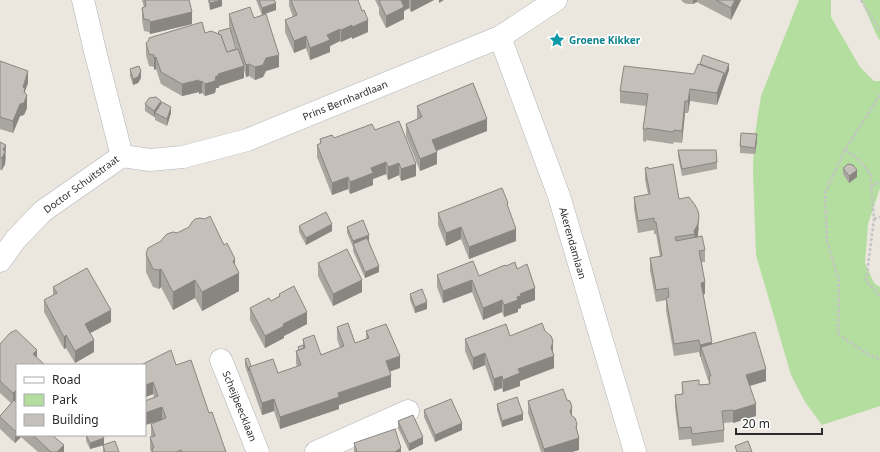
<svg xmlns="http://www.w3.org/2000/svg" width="880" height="452" font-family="'Noto Sans',sans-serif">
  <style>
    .green { fill: #b4de9f }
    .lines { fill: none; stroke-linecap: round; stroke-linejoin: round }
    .minor-casing { stroke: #b1b4bd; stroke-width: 23 }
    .path { stroke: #c4c4c4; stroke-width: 2.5; stroke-dasharray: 3 2; stroke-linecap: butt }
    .minor { stroke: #fff; stroke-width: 22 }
    .wall { fill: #a9a59f }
    .shaded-wall { fill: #898682 }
    .building { fill: #c4c0b9; stroke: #898682 }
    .labels { text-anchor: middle; stroke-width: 3.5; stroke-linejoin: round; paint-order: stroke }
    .culture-label { font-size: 10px; font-weight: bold; fill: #0d838f; stroke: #fff; text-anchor: start }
    .street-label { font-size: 10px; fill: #2b2b2b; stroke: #fff }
  </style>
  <rect width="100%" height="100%" fill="#ebe6de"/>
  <g class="green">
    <polygon points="799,0 831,0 831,17 860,67 874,81 880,81 880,188 868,224 865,263 874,283 880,287 880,406 822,425 805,402 791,375 756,255 753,171 754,140 761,96"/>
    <polygon points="861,0 880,0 880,40 878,38"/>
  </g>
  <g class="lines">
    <defs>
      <g id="minor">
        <polyline points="83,0 96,55 122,156"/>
        <polyline points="500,37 559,196 635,452"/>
        <polyline points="122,156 150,160 183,157 247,140 500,37 556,0"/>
        <polyline points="0,261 16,239 43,211 122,156"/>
        <polyline points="221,360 258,452"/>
        <polyline points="316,452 408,411"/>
      </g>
    </defs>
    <use href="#minor" class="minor-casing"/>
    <g class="path">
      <polyline points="861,0 880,31"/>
      <polyline points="880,95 845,150 856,157 870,173 874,219 866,281 880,296"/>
      <polyline points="845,150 825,193 827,241 839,281 838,334 867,354 880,359"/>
      <polyline points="871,186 880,182"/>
      <polyline points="874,219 880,217"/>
    </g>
    <use href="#minor" class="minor"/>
  </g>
  <g class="wall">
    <polygon points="142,0 189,0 192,24 150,34 149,32 144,31 142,20 142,8 144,7"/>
    <polygon points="208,0 222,0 222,6 210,10"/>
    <polygon points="256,0 274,0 276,10 263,14 279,67 266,71 263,77 255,80 249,76 246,77 244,70 244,78 219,86 219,88 216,88 215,93 205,96 202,93 199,94 199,92 182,96 161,84 156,69 154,70 154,67 149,66 146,55 146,43 149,41 149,38 205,33 237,49 229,26 229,14 254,18 262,15"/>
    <polygon points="289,0 358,0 368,32 352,39 352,37 341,42 340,41 330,46 330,52 310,60 306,48 294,53 285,32 285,20 293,17 289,6"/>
    <polygon points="375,0 434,0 411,12 409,8 404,11 404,19 386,28 379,14 379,8"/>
    <polygon points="681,0 741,0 731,20 697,2 693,4 688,4 684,3"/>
    <polygon points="0,61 28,83 25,91 27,108 24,115 20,116 13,133 0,129"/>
    <polygon points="700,64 729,70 717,105 690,101 688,113 685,113 682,143 674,142 673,144 646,140 646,142 643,141 643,129 646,106 620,103 620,91 694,74"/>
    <polygon points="130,69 141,78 138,83 133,85 130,76"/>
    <polygon points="161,103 171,113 167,126 155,120 155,116 154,117 145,111 145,104"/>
    <polygon points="417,106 487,131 437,151 437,164 420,171 406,136 406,124 417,119"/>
    <polygon points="375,130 416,176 401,181 399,175 388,180 386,174 373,179 373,185 350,194 348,189 332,195 317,157 317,145 320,144 320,139 334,138"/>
    <polygon points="757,141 755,154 740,153 740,146"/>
    <polygon points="0,142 6,157 5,164 2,170 0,170"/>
    <polygon points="678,150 717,162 717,169 682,176 678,156"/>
    <polygon points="645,168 648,169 679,199 699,228 697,237 705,250 705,262 702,262 705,294 703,294 712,344 766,381 750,386 756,416 733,423 733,422 724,423 724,442 692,446 691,439 679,440 675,407 675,395 682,394 682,382 699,385 709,384 709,383 701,359 701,357 700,357 699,352 674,356 666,310 666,300 656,302 650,270 650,258 660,257 656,234 654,234 654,230 638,233 634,209 634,197 648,194 645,180"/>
    <polygon points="843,168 857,177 849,183 843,174"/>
    <polygon points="508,207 516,241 469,259 461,239 446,246 438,225 438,213"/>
    <polygon points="299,226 332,231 306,245 299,232"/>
    <polygon points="189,227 235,265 239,291 202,311 195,298 173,310 161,287 159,289 153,287 146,272 146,254 177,233"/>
    <polygon points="347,227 369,241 379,272 365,278 353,251 353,247 347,233"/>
    <polygon points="318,263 362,292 333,306 318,276"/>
    <polygon points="506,266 517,269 535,300 521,305 521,308 518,309 518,312 504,317 502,312 483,320 472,292 443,303 437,287 437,275 479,276"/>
    <polygon points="53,287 111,322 90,333 94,352 75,363 66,348 64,349 44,312 44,300 53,295"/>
    <polygon points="279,294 307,324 284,336 284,338 265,348 250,320 250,308 271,301 279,296"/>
    <polygon points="410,294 427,309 415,313 410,300"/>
    <polygon points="337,327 355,343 366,339 366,331 400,368 390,371 391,387 339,405 339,409 280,429 274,411 262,415 245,366 245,359 251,366 278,373 297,367 296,363 296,351 298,351 298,347 303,345 303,339 321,355 340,348 337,339"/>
    <polygon points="510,336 553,352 554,368 520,381 520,386 503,392 502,388 494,391 485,365 473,370 465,351 465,339"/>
    <polygon points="0,344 17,365 17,401 16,402 17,435 52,435 64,452 38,452 21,437 15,443 0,429 0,416 11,403 0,393"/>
    <polygon points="145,365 176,365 209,413 226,452 151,452 150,449 150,437 151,437 151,424 162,420 145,425 145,401 154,397 153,394 146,397 145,394"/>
    <polygon points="528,401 572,416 577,432 579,450 572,452 541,452 528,413"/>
    <polygon points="497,404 523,420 502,427 497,410"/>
    <polygon points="424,410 462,430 435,442 424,417"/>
    <polygon points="398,421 423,444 409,451 398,428"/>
    <polygon points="86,435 104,445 90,449 86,441"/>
    <polygon points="354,443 401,452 354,452"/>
    <polygon points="103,445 119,452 103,452"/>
  </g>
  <g class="shaded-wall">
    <polygon points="222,0 222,6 210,10 210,3"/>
    <polygon points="401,0 409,0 409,8 404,11 404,19 386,28 386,16"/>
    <polygon points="411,0 434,0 411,12"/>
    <polygon points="439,0 444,0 439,3"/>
    <polygon points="693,0 697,0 697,2 693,4"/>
    <polygon points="735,0 741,0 731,20 731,8"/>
    <polygon points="276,3 276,10 262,15 262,8"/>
    <polygon points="192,12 192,24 150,34 150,22"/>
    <polygon points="368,20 368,32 352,39 352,27"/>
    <polygon points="352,25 352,37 341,42 341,30"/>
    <polygon points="340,29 340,41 330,46 330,52 310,60 310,48 327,35"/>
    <polygon points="306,36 306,48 294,53 294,41"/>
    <polygon points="279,55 279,67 266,71 263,77 255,80 255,67 266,58"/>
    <polygon points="156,57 156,69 154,70 154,58"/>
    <polygon points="249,64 249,76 246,77 246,65"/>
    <polygon points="729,64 729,70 717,105 717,93 724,73"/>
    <polygon points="244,66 244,78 219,86 219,88 216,88 215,93 205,96 205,84 218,74"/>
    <polygon points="28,71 28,83 25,91 25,99 27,95 27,108 24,115 20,116 13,133 13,121 23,87"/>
    <polygon points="141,71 141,78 138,83 133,85 133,79"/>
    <polygon points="199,80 202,81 202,93 199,94 199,92 182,96 182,84"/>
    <polygon points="690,89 690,101 688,113 688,101"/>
    <polygon points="161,101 161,108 155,113 155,116 154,117 154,111"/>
    <polygon points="685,101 685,113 682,143 682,131"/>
    <polygon points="171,107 171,113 167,126 167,119"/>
    <polygon points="487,119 487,131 432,152 432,140"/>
    <polygon points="757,134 757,141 755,154 755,148"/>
    <polygon points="6,145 5,164 2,170 2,158 3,149"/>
    <polygon points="437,152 437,164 420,171 420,159"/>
    <polygon points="386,162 386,174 373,179 373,185 350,194 350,182 371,168"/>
    <polygon points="399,163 399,175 388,180 388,167"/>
    <polygon points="416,164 416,176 401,181 401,169"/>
    <polygon points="857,170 857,177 849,183 849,176"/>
    <polygon points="348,177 348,189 332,195 332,183"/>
    <polygon points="699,216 698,236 695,243 694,231"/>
    <polygon points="332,224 332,231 306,245 306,238"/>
    <polygon points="461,227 461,239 446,246 446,233"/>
    <polygon points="516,229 516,241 469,259 469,247"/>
    <polygon points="369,235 369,241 354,247 353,244 353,241"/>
    <polygon points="235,259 235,275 239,273 239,291 202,311 202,292"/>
    <polygon points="379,266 379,272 365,278 365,272"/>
    <polygon points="161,269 161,287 159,289 159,270"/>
    <polygon points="195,280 195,298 173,310 173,292"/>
    <polygon points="362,280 362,292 333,306 333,294"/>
    <polygon points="472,280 472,292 443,303 443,291"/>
    <polygon points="705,282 705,294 701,295 701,283"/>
    <polygon points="535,288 535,300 521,305 521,308 518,309 518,312 504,317 504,305 517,297 520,294"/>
    <polygon points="502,300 502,312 483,320 483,308"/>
    <polygon points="427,302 427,309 415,313 415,307"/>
    <polygon points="111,310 111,322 85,336 85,324"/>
    <polygon points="307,312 307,324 284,336 284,338 265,348 265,336 283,324"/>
    <polygon points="66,335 66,348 64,349 64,337"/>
    <polygon points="94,340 94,352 75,363 75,351"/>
    <polygon points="553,341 553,353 554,356 554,368 520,381 520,386 503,392 503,380 551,348"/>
    <polygon points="712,342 712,354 701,347 701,357 700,357 700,345"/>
    <polygon points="37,350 37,362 33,354"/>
    <polygon points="485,353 485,365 473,370 473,358"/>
    <polygon points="400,356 400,368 386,373 386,361"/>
    <polygon points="766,369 766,381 746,387 746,375"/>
    <polygon points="391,375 391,387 339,405 339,409 280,429 280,417 338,393"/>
    <polygon points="502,376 502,388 494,391 494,379"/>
    <polygon points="153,382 153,394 146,397 146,385"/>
    <polygon points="17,389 17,401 13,405 13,393"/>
    <polygon points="274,399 274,411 262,415 262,403"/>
    <polygon points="756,404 756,416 733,423 733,411"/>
    <polygon points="162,407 162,420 145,425 145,413"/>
    <polygon points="572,407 572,420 570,411"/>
    <polygon points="523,414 523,420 502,427 502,421"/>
    <polygon points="462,423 462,430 435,442 435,435"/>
    <polygon points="577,424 577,436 579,438 579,450 572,452 544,452 544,449 576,427"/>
    <polygon points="17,429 17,435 21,435 21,437 15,443 15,431"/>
    <polygon points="423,437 423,444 409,451 409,444"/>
    <polygon points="104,438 104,445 90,449 90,443"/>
    <polygon points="64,445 64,452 57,452"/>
    <polygon points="401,448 401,452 395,452"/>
  </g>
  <g class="building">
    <polygon points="145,0 189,0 192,12 150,22 149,20 144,19 142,8 146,6"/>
    <polygon points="209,0 222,0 210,3"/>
    <polygon points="259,0 274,0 276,3 262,8"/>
    <polygon points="291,0 358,0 362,11 364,10 368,20 352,27 352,25 341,30 340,29 327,35 330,40 310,48 306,36 294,41 285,20 297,15"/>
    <polygon points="381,0 401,0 404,7 386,16 379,1"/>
    <polygon points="716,0 735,0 731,8"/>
    <polygon points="250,7 254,18 266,14 279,55 266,58 263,65 255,67 249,64 246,65 229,14"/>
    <polygon points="202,22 205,33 211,31 221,35 227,52 238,49 244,66 218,74 219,76 216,76 215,81 205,84 202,81 199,82 199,80 182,84 161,72 156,57 154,58 154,55 149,54 146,43 149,40 149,38"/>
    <polygon points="230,28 236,49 227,52 221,35 218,34 219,31"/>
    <polygon points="703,55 729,64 724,77 724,73 700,64"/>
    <polygon points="0,61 28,71 23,87 25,88 24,92 27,95 24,103 20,104 13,121 0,117"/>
    <polygon points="698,64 724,73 717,93 690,89 688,101 685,101 682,131 674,130 673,132 646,128 646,130 643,129 648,94 620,91 624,66 694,74"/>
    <polygon points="139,66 141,71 138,77 133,79 130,69"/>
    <polygon points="473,83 487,119 432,140 437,152 420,159 406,124 422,117 417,106"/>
    <polygon points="156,97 161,101 154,111 145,104 149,98"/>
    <polygon points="162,102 171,107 167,119 155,113"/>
    <polygon points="399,121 416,164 401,169 399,163 388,167 386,162 371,168 373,173 350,182 348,177 332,183 317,145 321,143 320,139 332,135 334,138 372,124 375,130"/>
    <polygon points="741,133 757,134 755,148 740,146"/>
    <polygon points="0,142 6,145 3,149 5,152 2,158 0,158"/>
    <polygon points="678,150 716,150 717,162 682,169"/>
    <polygon points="673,164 679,199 689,197 695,205 698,211 699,216 698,224 694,231 695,234 675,237 676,241 702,236 705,250 699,251 705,282 701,283 712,342 700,345 699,340 674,344 666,298 669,297 668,288 656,290 650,258 662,256 656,222 654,222 654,218 638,221 634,197 650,194 645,168 648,167 648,169"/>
    <polygon points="848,164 853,165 857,170 849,176 843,168"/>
    <polygon points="502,188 508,203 507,204 516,229 469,247 461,227 446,233 438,213"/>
    <polygon points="326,212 332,224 306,238 299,226"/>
    <polygon points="210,216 224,245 227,243 235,259 233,261 239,273 202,292 195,280 173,292 161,269 159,270 153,269 146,254 148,248 161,241 164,237 167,234 173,232 177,233 189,227 192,222 195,219 200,218 205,219"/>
    <polygon points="363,220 369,235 353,241 347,227"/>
    <polygon points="367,238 379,266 365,272 353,244"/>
    <polygon points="347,249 362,280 333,294 318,263"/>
    <polygon points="473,261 479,276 505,265 506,266 515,262 517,269 527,264 535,288 520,294 521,296 517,297 518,300 504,305 502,300 483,308 472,280 443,291 437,275"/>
    <polygon points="87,268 111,310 85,324 94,340 75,351 66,335 64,337 44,300 57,293 53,287"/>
    <polygon points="294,286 307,312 283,324 284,326 265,336 250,308 269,298 271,301 280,296 279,294"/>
    <polygon points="422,289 427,302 415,307 410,294"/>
    <polygon points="348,323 355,343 369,338 366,331 386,324 400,356 386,361 391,375 338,393 339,397 280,417 274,399 262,403 249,367 273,359 278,373 301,365 296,351 305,348 303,339 314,335 321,355 344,346 337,327"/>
    <polygon points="542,323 545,331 551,336 553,341 551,348 554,356 518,369 520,373 503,380 502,376 494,379 485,353 473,358 465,339 506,324 510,336"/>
    <polygon points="16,330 37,350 33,354 45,365 17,365 17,389 13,393 0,381 0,344 10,333"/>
    <polygon points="755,332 766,369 746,375 756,404 733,411 733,410 722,411 724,430 692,434 691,427 679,428 675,395 683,394 682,382 699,380 699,385 710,384 709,376 711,376 701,347"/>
    <polygon points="303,345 304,348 299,350 298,347"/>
    <polygon points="171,350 176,365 191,360 209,413 212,412 226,452 182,452 181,450 176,452 153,452 152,449 154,448 150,437 155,436 151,424 166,418 162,407 145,413 145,401 158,396 153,382 146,385 145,381 145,365 141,365"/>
    <polygon points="248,358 251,366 249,367 249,371 245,359"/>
    <polygon points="563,389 567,400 570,401 572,407 570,411 572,416 575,418 577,424 576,427 579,438 544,449 528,401"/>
    <polygon points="517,397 523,414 502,421 497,404"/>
    <polygon points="451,399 462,423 435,435 424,410"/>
    <polygon points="14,400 17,403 17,429 15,431 0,417 0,416"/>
    <polygon points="413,415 423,437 409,444 398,421"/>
    <polygon points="395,429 401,448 395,452 357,452 354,443"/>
    <polygon points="33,435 52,435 64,445 57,452 51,452"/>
    <polygon points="86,435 103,435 104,438 90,443"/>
    <polygon points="115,441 119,452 105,452 103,445"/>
    <polygon points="748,441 752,452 737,452 735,446"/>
  </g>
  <defs>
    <symbol id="sight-bare" viewBox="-9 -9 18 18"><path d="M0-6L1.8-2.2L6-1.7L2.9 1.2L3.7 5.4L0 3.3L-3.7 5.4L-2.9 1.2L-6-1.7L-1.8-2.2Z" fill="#0f9aa8" stroke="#fff" stroke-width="2.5" paint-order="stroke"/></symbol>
  </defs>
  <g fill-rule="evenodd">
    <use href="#sight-bare" x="546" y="29" width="22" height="22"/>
  </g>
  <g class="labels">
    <g class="culture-label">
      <text x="569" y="44">Groene Kikker</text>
    </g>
    <g class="street-label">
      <text transform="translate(345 100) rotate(-22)" y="4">Prins Bernhardlaan</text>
      <text transform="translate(81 184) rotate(-36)" y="4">Doctor Schuitstraat</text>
      <text transform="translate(573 243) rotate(74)" y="4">Akerendamlaan</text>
      <text transform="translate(240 406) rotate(68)" y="4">Scheijbeecklaan</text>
    </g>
  </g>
  <rect x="16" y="364" width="130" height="72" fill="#ffffff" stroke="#aaaaaa"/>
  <rect x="24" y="377" width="20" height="6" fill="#ffffff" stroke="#aaaaaa"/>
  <text x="52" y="384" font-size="12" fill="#2b2b2b">Road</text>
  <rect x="24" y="394" width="20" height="12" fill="#b4de9f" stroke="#aaaaaa"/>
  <text x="52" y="404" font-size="12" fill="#2b2b2b">Park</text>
  <rect x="24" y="414" width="20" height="12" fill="#c4c0b9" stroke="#aaaaaa"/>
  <text x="52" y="424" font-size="12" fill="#2b2b2b">Building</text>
  <path d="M736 428v6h86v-6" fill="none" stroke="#2b2b2b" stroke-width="2"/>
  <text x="742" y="428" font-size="12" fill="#2b2b2b" stroke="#ffffff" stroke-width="3" paint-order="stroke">20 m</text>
</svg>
